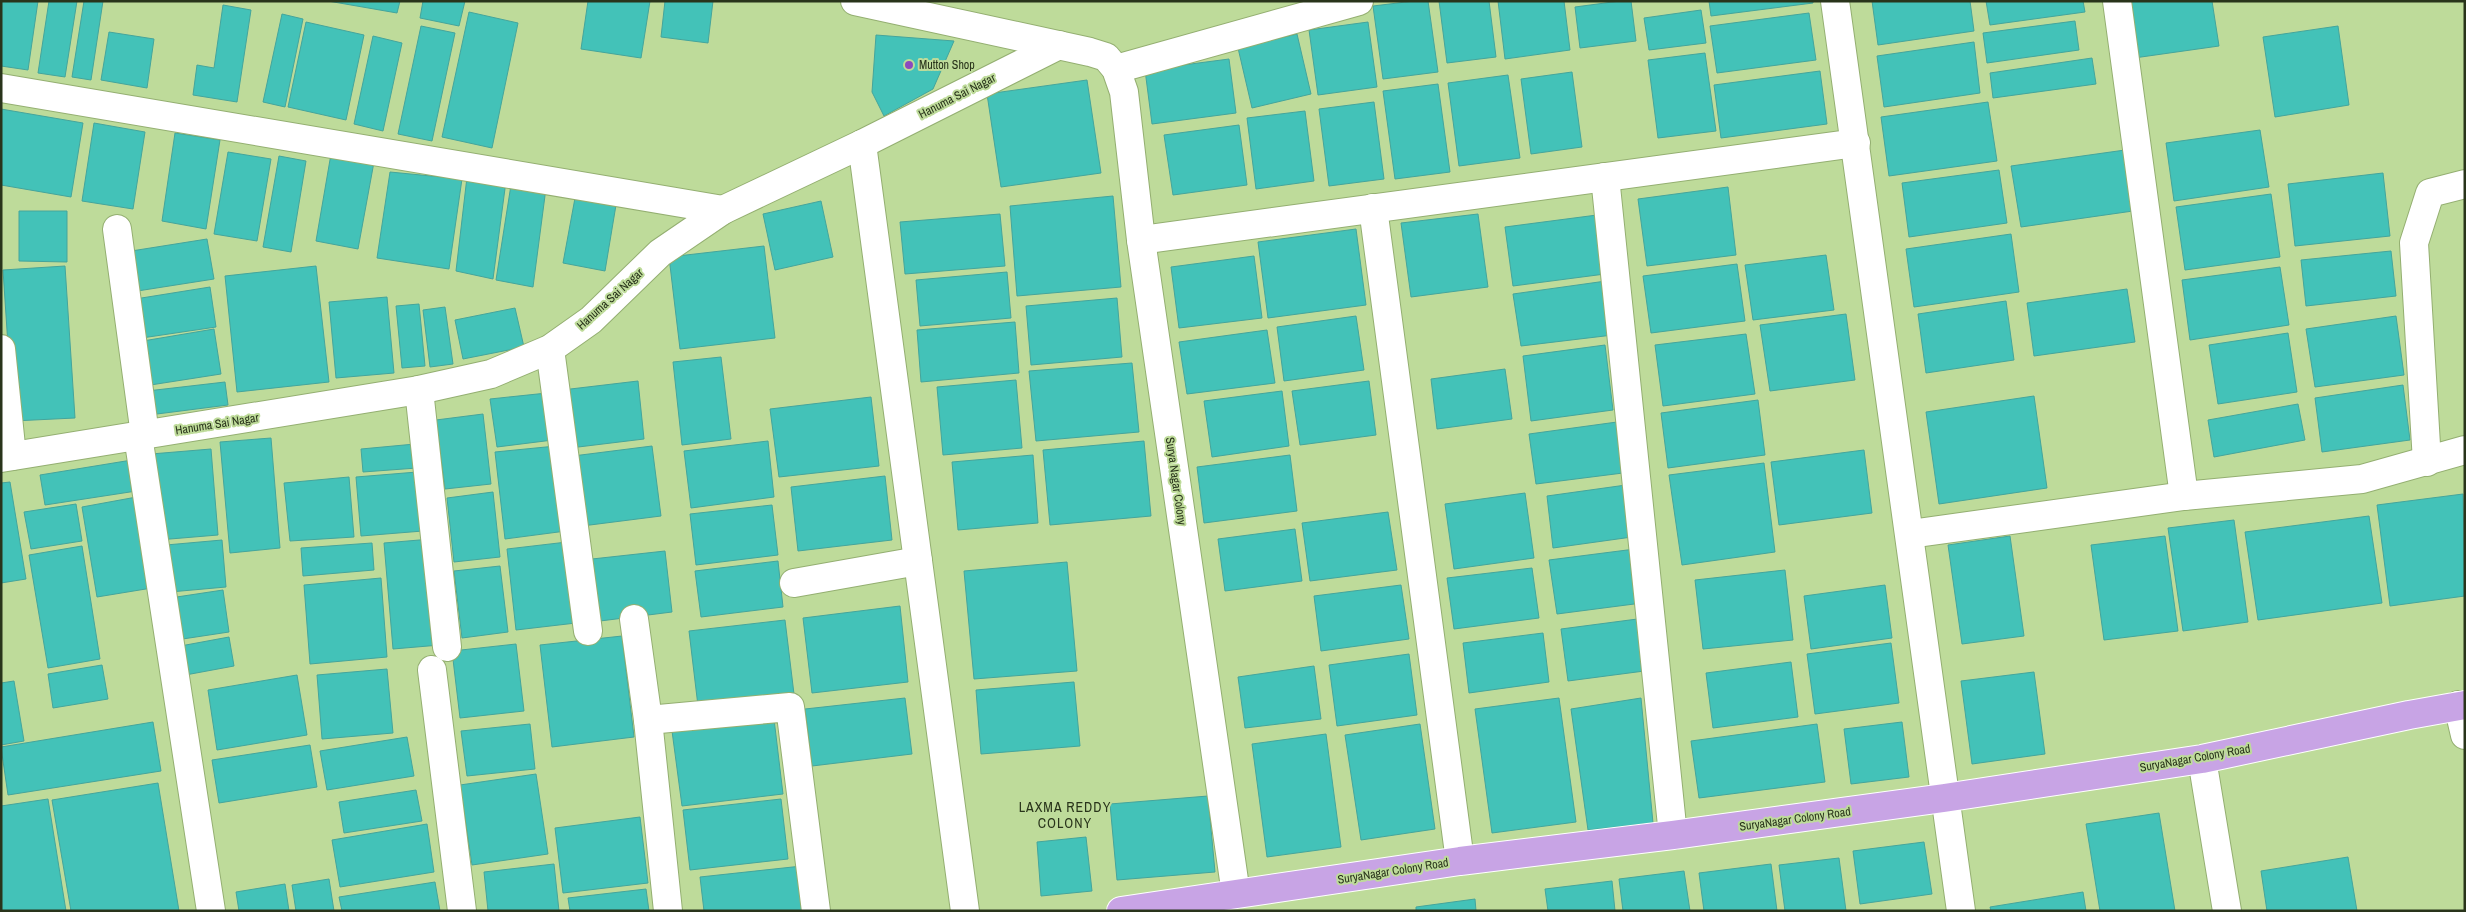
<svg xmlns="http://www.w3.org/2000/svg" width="2466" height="912" font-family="'Archivo Narrow',sans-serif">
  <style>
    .building { fill: #43c2b8; stroke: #44a59c }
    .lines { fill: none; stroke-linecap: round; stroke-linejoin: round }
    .minor-casing { stroke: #94af71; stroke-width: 30 }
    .major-casing { stroke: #fff; stroke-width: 30 }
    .minor { stroke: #fff; stroke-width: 28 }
    .major { stroke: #c8a4e5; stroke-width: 28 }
    .poi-dot { fill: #8c49be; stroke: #bedb9a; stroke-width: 2 }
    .labels { text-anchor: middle; stroke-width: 4; stroke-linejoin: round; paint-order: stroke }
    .poi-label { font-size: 12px; fill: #29341b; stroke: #bedb9a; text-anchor: start }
    .street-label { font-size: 12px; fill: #29341b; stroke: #bedb9a }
    .neighbourhood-label { font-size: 14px; letter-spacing: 1px; fill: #29341b; stroke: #bedb9a }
  </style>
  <rect width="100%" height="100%" fill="#bedb9a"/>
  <g class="building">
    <polygon points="1,1 38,1 28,70 1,66"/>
    <polygon points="49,1 77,1 65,77 38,73"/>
    <polygon points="84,1 103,1 91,80 72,77"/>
    <polygon points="328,1 400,1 397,13"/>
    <polygon points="423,1 465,1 459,26 420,18"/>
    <polygon points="588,1 650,1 641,58 581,49"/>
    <polygon points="665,1 713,1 708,43 661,37"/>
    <polygon points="1414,1 1428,1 1438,72 1383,79 1373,6"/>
    <polygon points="1439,1 1489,1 1496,57 1447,63"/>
    <polygon points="1498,1 1564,1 1570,50 1505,59"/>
    <polygon points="1620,1 1631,1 1636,41 1580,48 1575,7"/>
    <polygon points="1709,1 1813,1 1813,3 1711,16"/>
    <polygon points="1872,1 1970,1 1974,31 1878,45"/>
    <polygon points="1986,1 2083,1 2085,12 1990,25"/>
    <polygon points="2127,1 2212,1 2219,46 2134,58"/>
    <polygon points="223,5 251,10 237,102 193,95 197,65 214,68"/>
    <polygon points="1701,10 1706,43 1649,50 1644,18"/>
    <polygon points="469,12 518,23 492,148 442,137"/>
    <polygon points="1809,13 1816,60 1717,73 1710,26"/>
    <polygon points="282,14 303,19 285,107 263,102"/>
    <polygon points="2075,21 2079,50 1987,63 1983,33"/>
    <polygon points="306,22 364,35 346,120 288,107"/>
    <polygon points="1368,22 1377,87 1318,95 1309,30"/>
    <polygon points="421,26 455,33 432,141 398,134"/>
    <polygon points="2338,26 2349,105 2275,117 2263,37"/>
    <polygon points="109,32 154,39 147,88 101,80"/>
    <polygon points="1297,34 1311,94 1252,108 1238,48"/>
    <polygon points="876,35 954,41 933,89 884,116 872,92"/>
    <polygon points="373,36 402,43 383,131 354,124"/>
    <polygon points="1974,42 1980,93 1884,107 1877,56"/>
    <polygon points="1705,53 1716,131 1658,138 1648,60"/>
    <polygon points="2092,58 2096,84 1993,98 1990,73"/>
    <polygon points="1229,59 1236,113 1152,124 1145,70"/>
    <polygon points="1820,71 1827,124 1721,138 1714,85"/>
    <polygon points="1572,72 1582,147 1531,154 1521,79"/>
    <polygon points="1508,75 1520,158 1459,166 1448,83"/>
    <polygon points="1087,80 1101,173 1001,187 987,94"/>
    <polygon points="1438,84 1450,172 1395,179 1383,91"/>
    <polygon points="1374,102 1384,179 1329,186 1319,109"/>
    <polygon points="1988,102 1997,161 1889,176 1881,117"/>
    <polygon points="1,109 83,123 71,197 1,185"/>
    <polygon points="1305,111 1314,181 1256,189 1247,118"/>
    <polygon points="94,123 145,132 133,209 82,201"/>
    <polygon points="1239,125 1247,185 1173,195 1164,135"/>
    <polygon points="2260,130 2269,187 2174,201 2166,143"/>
    <polygon points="175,133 220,140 206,229 162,221"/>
    <polygon points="2125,150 2133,211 2021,227 2011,166"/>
    <polygon points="228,152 271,159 257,241 214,234"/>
    <polygon points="331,154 374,162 358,249 316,241"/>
    <polygon points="279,156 306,161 291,252 263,247"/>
    <polygon points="1999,170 2007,223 1909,237 1902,183"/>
    <polygon points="390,172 462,179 449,269 377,258"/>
    <polygon points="2383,173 2390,236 2295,246 2288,184"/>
    <polygon points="467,177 506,181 493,279 456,271"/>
    <polygon points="511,185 546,188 533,287 496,280"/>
    <polygon points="1728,187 1736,255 1647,266 1638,199"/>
    <polygon points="2271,194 2280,257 2185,270 2176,207"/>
    <polygon points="1113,196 1121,287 1017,296 1010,206"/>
    <polygon points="575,198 616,205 605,271 563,263"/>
    <polygon points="821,201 833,257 775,270 763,214"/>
    <polygon points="19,211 67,211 67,262 19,261"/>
    <polygon points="1000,214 1005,266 905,274 900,222"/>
    <polygon points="1478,214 1488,287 1411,297 1401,223"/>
    <polygon points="1597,215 1605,274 1513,286 1505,227"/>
    <polygon points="1356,229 1366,305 1268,318 1258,242"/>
    <polygon points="2011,234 2019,292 1914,307 1906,249"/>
    <polygon points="207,239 214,279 131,292 125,252"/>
    <polygon points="764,246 775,338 680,349 669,257"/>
    <polygon points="2391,251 2396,296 2306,306 2301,260"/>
    <polygon points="1826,255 1834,310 1753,320 1745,265"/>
    <polygon points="1254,256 1262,318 1179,328 1171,267"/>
    <polygon points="1737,264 1745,321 1651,333 1643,276"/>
    <polygon points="65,266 75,418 13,421 3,270"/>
    <polygon points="316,266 329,382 237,392 225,276"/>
    <polygon points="2280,267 2289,325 2190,340 2182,280"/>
    <polygon points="1007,272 1011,318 920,326 916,280"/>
    <polygon points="1606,281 1613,335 1521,346 1513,294"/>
    <polygon points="210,287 216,327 135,339 129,300"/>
    <polygon points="2127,289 2135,342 2034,356 2027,303"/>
    <polygon points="387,297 394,373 336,378 329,302"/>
    <polygon points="1117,298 1122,357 1031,365 1026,306"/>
    <polygon points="2006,301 2014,360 1926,373 1918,314"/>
    <polygon points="419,304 425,366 402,368 396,306"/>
    <polygon points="445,307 453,364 430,367 423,310"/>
    <polygon points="515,308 524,347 463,359 455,320"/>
    <polygon points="1846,314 1855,380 1770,391 1760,325"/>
    <polygon points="1356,316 1364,370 1284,381 1277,327"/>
    <polygon points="2396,316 2404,375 2315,387 2306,329"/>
    <polygon points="1015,322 1019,373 921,382 917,330"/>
    <polygon points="214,329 221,374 144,386 137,342"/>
    <polygon points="1267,330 1275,383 1187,394 1179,342"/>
    <polygon points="2288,333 2297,392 2218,404 2209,345"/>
    <polygon points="1746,334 1755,394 1663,406 1655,345"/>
    <polygon points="1605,345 1613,410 1531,421 1523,356"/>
    <polygon points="721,357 731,439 682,445 673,362"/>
    <polygon points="1132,363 1139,432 1036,441 1029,371"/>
    <polygon points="1505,369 1512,419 1437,429 1431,379"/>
    <polygon points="1016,380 1022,448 943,455 937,387"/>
    <polygon points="638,381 644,439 570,448 562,390"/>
    <polygon points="1369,381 1376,435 1300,445 1292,391"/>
    <polygon points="225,382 228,405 149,415 147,391"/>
    <polygon points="2403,385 2410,440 2322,452 2315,398"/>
    <polygon points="1282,391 1289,446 1212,457 1204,401"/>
    <polygon points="547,393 553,440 497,447 490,399"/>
    <polygon points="2034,396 2047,488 1939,504 1926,412"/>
    <polygon points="871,397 879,466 779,477 770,409"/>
    <polygon points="1758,400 1765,455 1668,468 1661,413"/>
    <polygon points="2298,404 2305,440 2214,457 2208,420"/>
    <polygon points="483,414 491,484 445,489 436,420"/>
    <polygon points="1617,422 1623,473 1536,484 1529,434"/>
    <polygon points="271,438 280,548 230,553 220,442"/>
    <polygon points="768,441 774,497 691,508 684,451"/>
    <polygon points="1144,441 1151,516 1050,525 1043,450"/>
    <polygon points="415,444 417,468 363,472 361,449"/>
    <polygon points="556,446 566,531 505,539 495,452"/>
    <polygon points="652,446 661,516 582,526 573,456"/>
    <polygon points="211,449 218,535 158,540 151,454"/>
    <polygon points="1864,450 1872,513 1779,525 1771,462"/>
    <polygon points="1033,455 1038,523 958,530 952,462"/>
    <polygon points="1290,455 1297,511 1204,523 1197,467"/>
    <polygon points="138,459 143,490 45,505 40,475"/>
    <polygon points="1764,463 1775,552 1682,565 1669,475"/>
    <polygon points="417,472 423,531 361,536 356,477"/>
    <polygon points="885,476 892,540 798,551 791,487"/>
    <polygon points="349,477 354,537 290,541 284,483"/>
    <polygon points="10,482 26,579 1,583 1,483"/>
    <polygon points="1626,485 1632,537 1553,548 1547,496"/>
    <polygon points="493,492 500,557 454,562 447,498"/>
    <polygon points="1525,493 1534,558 1454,569 1445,504"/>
    <polygon points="2463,494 2465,596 2390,606 2377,505"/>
    <polygon points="142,496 158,587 97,597 82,507"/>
    <polygon points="76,504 82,541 31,549 24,512"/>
    <polygon points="772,505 778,555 696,565 690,514"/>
    <polygon points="1388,512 1397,570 1310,581 1302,523"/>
    <polygon points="2369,516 2382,603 2258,620 2245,532"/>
    <polygon points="2234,520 2248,622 2183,631 2168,528"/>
    <polygon points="1295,529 1302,581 1225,591 1218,539"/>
    <polygon points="2010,536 2024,636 1962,644 1948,545"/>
    <polygon points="2165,536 2178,631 2104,640 2091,545"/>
    <polygon points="431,539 440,645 393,649 384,543"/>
    <polygon points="222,540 226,587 170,592 166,545"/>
    <polygon points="567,542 576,623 516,630 507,549"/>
    <polygon points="372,543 374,570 303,576 301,548"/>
    <polygon points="82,546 100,659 48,668 29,555"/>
    <polygon points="1635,549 1642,603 1557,614 1549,560"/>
    <polygon points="665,551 672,612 600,621 592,559"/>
    <polygon points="778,561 783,607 701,617 695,571"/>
    <polygon points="1067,562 1077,671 974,679 964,571"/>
    <polygon points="500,566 508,632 462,638 454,571"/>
    <polygon points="1532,568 1539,618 1454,629 1447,578"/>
    <polygon points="1785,570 1793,640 1703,649 1695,580"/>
    <polygon points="381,578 387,657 310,664 304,585"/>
    <polygon points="1401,585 1409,639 1321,651 1314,596"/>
    <polygon points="1885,585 1892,638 1811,649 1804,596"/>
    <polygon points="223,590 229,632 176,640 170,598"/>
    <polygon points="900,606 908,682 812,693 803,618"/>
    <polygon points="1645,618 1652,670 1568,681 1561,629"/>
    <polygon points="785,620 794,694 698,706 689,631"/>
    <polygon points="1543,633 1549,682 1469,693 1463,643"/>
    <polygon points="622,636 634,737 552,747 540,645"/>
    <polygon points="229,637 234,666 180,676 175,647"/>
    <polygon points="1891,643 1899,703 1815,714 1807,654"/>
    <polygon points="516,644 524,711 460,718 452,651"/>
    <polygon points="1409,654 1417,715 1337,726 1329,665"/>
    <polygon points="1791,662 1798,717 1713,728 1706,673"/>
    <polygon points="102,665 108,699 53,708 48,674"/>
    <polygon points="1314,666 1321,719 1245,728 1238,677"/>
    <polygon points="387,669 393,733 322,739 317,675"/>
    <polygon points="2034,672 2045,754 1972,764 1961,681"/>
    <polygon points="297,675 307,735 217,750 208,690"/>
    <polygon points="14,681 24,741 1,745 1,683"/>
    <polygon points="1074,682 1080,746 981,754 976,690"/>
    <polygon points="905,698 912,754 812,766 805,709"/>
    <polygon points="1559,698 1576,822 1492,833 1475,709"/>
    <polygon points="1641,698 1653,823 1588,830 1571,709"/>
    <polygon points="774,719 783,794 682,806 672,731"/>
    <polygon points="153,722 161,771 8,795 1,747"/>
    <polygon points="1902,722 1909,777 1851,784 1844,729"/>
    <polygon points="530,724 535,769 467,776 461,731"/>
    <polygon points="1420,724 1435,829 1361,840 1345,735"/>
    <polygon points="1817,724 1825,782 1699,798 1691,741"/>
    <polygon points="1326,734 1341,847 1267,857 1252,744"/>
    <polygon points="407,737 414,776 327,790 320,751"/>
    <polygon points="310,745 317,787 219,803 212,760"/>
    <polygon points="536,774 548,854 472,865 460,785"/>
    <polygon points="158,783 179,911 71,911 52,800"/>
    <polygon points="416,790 422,821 344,833 339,802"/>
    <polygon points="1208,796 1215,872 1117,880 1110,804"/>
    <polygon points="48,799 66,911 1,911 1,806"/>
    <polygon points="781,799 788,859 690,870 683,810"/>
    <polygon points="2159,813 2175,911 2100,911 2086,824"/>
    <polygon points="640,817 648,883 563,893 555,828"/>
    <polygon points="427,824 434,872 340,887 332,840"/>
    <polygon points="1086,837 1092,891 1041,896 1037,842"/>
    <polygon points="1924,842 1932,894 1860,904 1853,851"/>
    <polygon points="2348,857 2357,911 2267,911 2261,871"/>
    <polygon points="1839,858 1846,911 1785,911 1779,865"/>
    <polygon points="554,864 559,911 488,911 484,872"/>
    <polygon points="1771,864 1777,911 1704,911 1699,873"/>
    <polygon points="802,866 807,911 704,911 700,877"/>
    <polygon points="1684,871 1690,911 1623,911 1619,879"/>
    <polygon points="329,879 334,911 296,911 292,885"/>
    <polygon points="1612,881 1615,911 1548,911 1545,889"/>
    <polygon points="435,882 440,911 342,911 339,897"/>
    <polygon points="285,884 289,911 239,911 236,892"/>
    <polygon points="646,889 649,911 570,911 568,898"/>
    <polygon points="2083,892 2086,911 1991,911 1990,907"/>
    <polygon points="1475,899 1476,911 1416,911 1416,907"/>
  </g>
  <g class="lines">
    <defs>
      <g id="minor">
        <polyline points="855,1 1090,52 1106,57 1116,69 1124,92 1141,240 1236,894"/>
        <polyline points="1835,1 1961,911"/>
        <polyline points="2117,1 2184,496"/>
        <polyline points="1116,69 1359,1"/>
        <polyline points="1,88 723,210"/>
        <polyline points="862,144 965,911"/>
        <polyline points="1605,177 1673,835"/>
        <polyline points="1373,208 1460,861"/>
        <polyline points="117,229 145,435"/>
        <polyline points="1141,240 1856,143"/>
        <polyline points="1,349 12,456"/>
        <polyline points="550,349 588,631"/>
        <polyline points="419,390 447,647"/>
        <polyline points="138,436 211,911"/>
        <polyline points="1,458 419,390 491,374 550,349 591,320 660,253 723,210 862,144 1059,45"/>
        <polyline points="2427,462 2414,243 2430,193 2465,184"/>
        <polyline points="1910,534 2184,496 2362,479 2465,450"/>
        <polyline points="794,583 918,561"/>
        <polyline points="634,619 648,720 668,911"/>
        <polyline points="432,670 462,911"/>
        <polyline points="2458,705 2465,735"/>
        <polyline points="648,720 790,707 816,911"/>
        <polyline points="2202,759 2227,911"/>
      </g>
      <polyline id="major" points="1121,911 1460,861 1673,835 1944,798 2202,759 2409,715 2465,705"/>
    </defs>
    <use href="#minor" class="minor-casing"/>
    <use href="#major" class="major-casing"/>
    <use href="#minor" class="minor"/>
    <use href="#major" class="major"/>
  </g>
  <circle class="poi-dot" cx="909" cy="65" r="5"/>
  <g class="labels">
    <g class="poi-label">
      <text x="919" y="69">Mutton Shop</text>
    </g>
    <g class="street-label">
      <text transform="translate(957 96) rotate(-27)" y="4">Hanuma Sai Nagar</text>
      <text transform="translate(610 299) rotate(-42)" y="4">Hanuma Sai Nagar</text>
      <text transform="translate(217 424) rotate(-9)" y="4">Hanuma Sai Nagar</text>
      <text transform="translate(1176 481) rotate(82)" y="4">Surya Nagar Colony</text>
      <text transform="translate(2195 758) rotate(-10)" y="4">SuryaNagar Colony Road</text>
      <text transform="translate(1795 819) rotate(-8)" y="4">SuryaNagar Colony Road</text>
      <text transform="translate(1393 871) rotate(-9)" y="4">SuryaNagar Colony Road</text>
    </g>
    <g class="neighbourhood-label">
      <text x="1065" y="812">LAXMA REDDY<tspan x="1065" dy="16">COLONY</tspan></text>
    </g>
  </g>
  <rect width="2466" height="912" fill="none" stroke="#29341b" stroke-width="5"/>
</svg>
